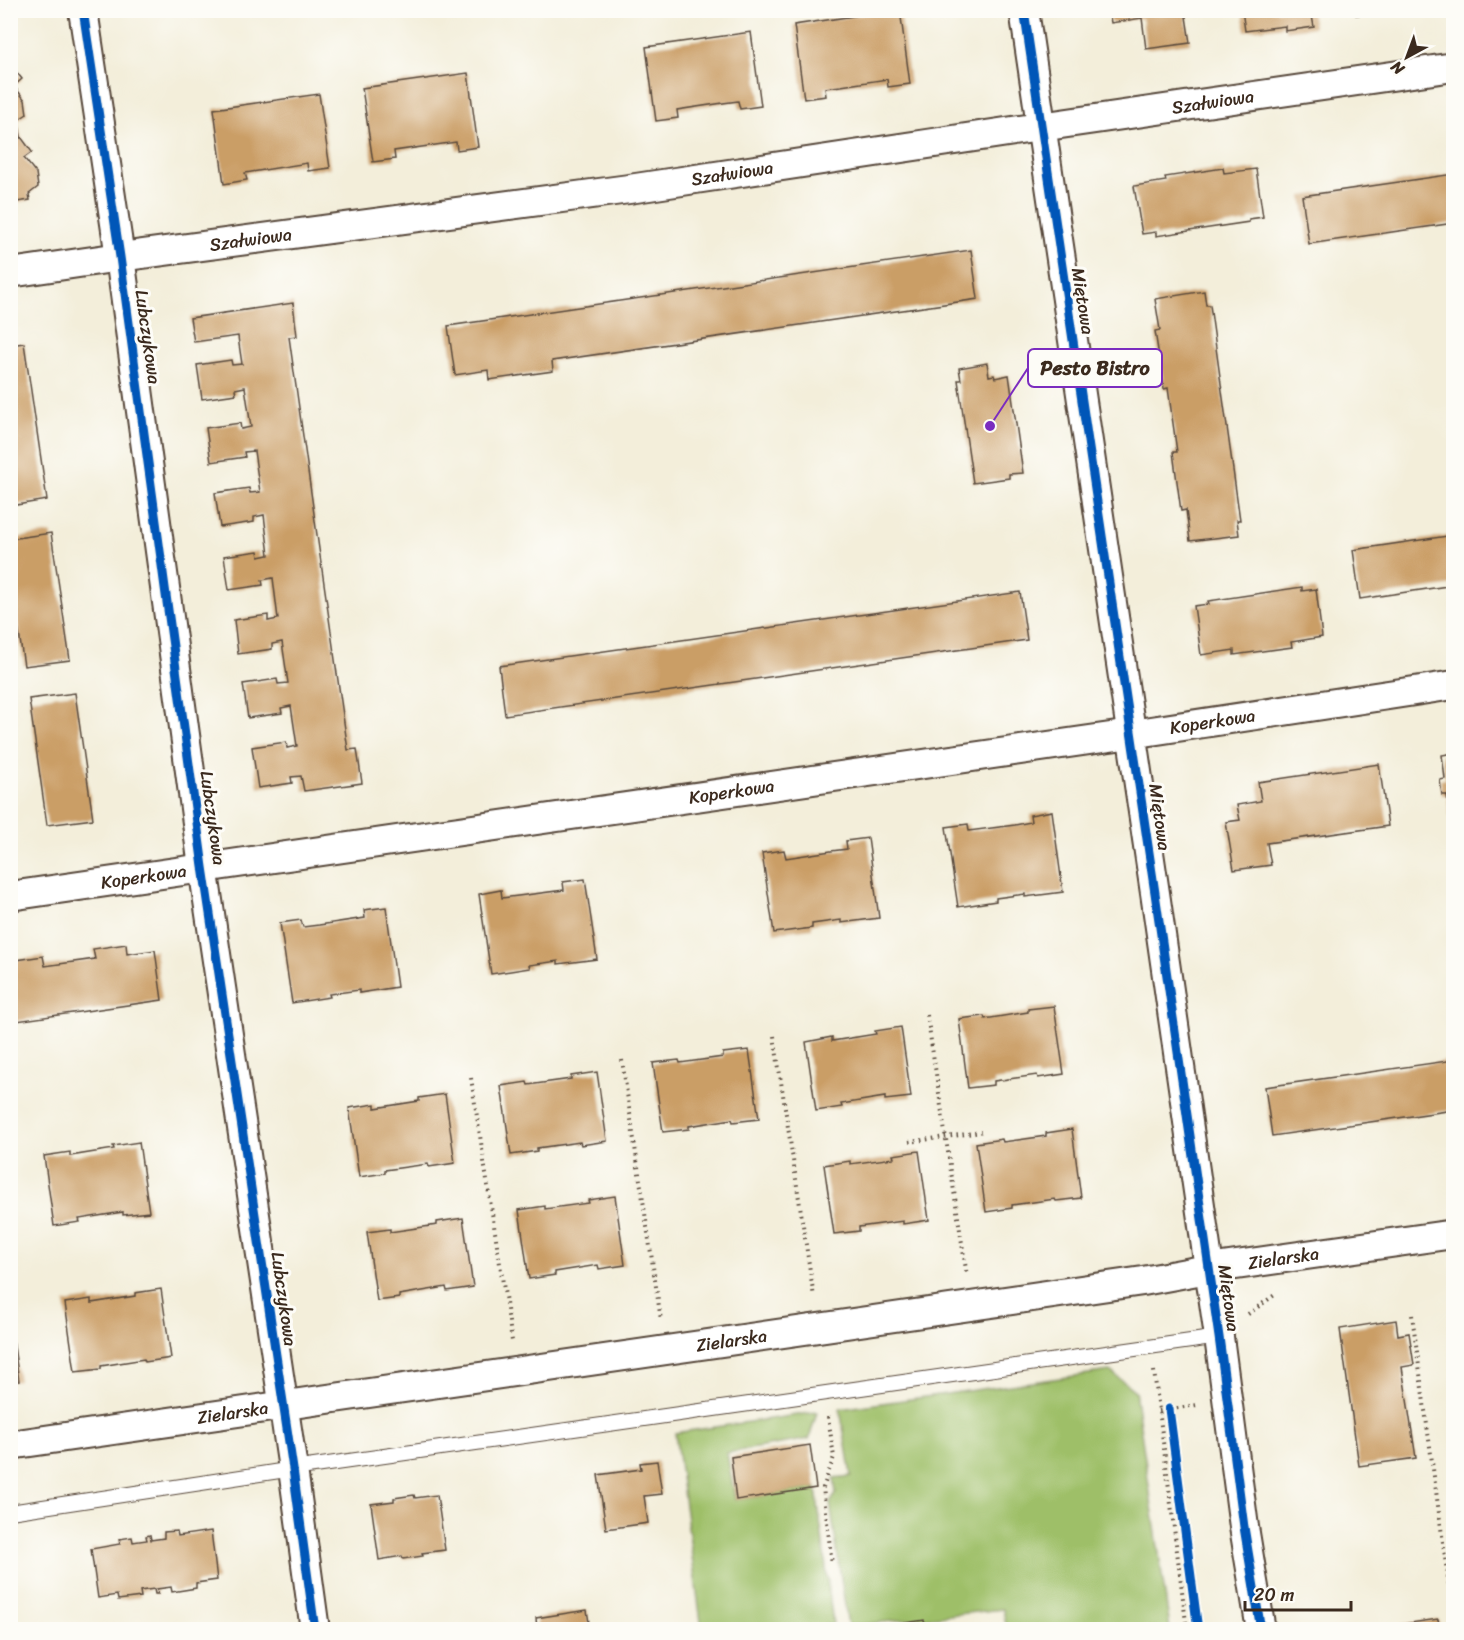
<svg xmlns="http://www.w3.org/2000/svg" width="1464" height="1640" font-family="Sriracha,sans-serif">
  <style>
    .green { fill: #9ebf68; stroke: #6c7443; stroke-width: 1.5 }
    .building { fill: #ca9e66 }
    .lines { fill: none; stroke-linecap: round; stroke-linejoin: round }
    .service-casing { stroke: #57473a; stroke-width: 16 }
    .minor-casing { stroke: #57473a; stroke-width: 32 }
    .path { stroke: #57473a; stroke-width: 4; stroke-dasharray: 1.5 4.5; stroke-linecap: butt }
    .service { stroke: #fff; stroke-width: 14 }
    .minor { stroke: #fff; stroke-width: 28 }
    .cycleway-casing { stroke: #fdfcf7; stroke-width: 13 }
    .cycleway { stroke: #0057b8; stroke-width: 9 }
    .labels { text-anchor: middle; stroke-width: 6; stroke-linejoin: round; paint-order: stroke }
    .street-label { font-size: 18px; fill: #3b2a1e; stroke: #fdfcf7 }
    .leader { fill: none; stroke: #7b2cbf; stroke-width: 2 }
    .callout-dot { fill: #7b2cbf; stroke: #fdfcf7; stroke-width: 2 }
    .callout { fill: #fdfcf7; stroke: #7b2cbf; stroke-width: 2 }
    .callout-label { font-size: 20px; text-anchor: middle; font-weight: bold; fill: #3b2a1e }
  </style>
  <rect width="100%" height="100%" fill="#fdfcf7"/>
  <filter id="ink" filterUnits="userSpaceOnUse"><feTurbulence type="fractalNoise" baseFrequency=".0167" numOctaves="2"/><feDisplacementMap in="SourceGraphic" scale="12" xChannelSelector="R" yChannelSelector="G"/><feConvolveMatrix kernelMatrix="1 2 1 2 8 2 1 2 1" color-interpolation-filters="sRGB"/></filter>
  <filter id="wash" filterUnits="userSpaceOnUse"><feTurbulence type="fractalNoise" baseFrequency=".008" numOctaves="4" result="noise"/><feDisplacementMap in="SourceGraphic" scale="24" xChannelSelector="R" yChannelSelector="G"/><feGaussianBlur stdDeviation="1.35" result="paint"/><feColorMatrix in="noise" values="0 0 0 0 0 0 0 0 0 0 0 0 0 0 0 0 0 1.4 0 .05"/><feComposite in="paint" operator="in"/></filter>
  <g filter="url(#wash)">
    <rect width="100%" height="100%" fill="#f3eeda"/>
    <g class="green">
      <polygon points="1110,1371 1135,1391 1170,1629 1007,1629 1003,1609 848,1626 830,1503 836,1494 834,1478 851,1476 840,1409"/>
      <polygon points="817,1412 809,1439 727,1453 735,1500 816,1488 833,1624 802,1630 702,1629 675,1433"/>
    </g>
    <g id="blocks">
      <g class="building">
        <polygon points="894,10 900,10 910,84 888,87 887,79 841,86 825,88 826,96 804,99 794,25"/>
        <polygon points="1109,10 1185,10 1190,43 1146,49 1142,18 1111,23"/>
        <polygon points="1242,10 1311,10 1314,27 1285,31 1285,26 1245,31"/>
        <polygon points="1355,10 1381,10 1381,12 1356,15"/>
        <polygon points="751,32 761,106 740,109 738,101 723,103 677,110 678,118 656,121 646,47"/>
        <polygon points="10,64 22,79 14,86 25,100 27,114 18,120 21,137 32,152 24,158 36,173 38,187 29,194 30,200 10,203"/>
        <polygon points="468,73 478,147 457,150 456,142 394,151 395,159 373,162 362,88"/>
        <polygon points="319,94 330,168 308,171 307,163 245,173 247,180 224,184 214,109"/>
        <polygon points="1223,168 1224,173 1256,169 1263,217 1249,219 1249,222 1156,236 1156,232 1142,234 1134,186 1166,181 1165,177"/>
        <polygon points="1454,174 1454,223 1309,244 1302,196"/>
        <polygon points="971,250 978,299 552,361 553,371 489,380 488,370 455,375 448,326"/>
        <polygon points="1204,291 1206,305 1210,305 1240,520 1237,520 1239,535 1190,541 1186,510 1181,511 1173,452 1177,452 1168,388 1164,389 1155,331 1160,330 1155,299"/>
        <polygon points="293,303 297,336 289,337 316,528 348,750 357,749 362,783 304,791 301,776 291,777 292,783 258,788 252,747 286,742 287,748 297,746 291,706 281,708 282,713 248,718 243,684 277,679 278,684 288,683 282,642 272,644 272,649 238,654 234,620 268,615 268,621 278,619 273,578 262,580 263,585 229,590 224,556 258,551 259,557 269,555 264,515 254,517 254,522 220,527 215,493 249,488 250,493 260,492 254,451 244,452 245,457 211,462 206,428 240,423 241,429 251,427 245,387 235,389 236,394 202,399 197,365 231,360 232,365 242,364 239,344 238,336 194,342 190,318"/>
        <polygon points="24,343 47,500 10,506 10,345"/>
        <polygon points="987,363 989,376 994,375 995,378 1009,375 1023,473 1009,474 1009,478 973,483 958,380 961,380 959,368"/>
        <polygon points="51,533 70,660 24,666 10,573 10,539"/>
        <polygon points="1454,535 1454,585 1360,599 1353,550"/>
        <polygon points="1302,587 1302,591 1316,589 1322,637 1291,642 1292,647 1234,655 1234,650 1201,655 1194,606 1209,604 1208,601"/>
        <polygon points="1020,592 1027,640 505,715 499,666"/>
        <polygon points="75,693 93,819 47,825 29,699"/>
        <polygon points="1454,753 1454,816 1450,817 1447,795 1442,795 1440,780 1445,779 1442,755"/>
        <polygon points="1379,764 1388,826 1267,843 1271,865 1234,870 1226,822 1240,820 1237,805 1261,801 1258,782"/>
        <polygon points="1052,811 1063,892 1025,897 1025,894 996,898 996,901 958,907 946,827 968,824 969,831 1015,825 1031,822 1030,815"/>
        <polygon points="868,838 879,918 841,923 841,920 812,924 812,928 774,933 762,853 784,850 786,858 831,851 847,849 846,841"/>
        <polygon points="585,879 597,959 558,964 558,961 529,965 530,968 491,974 479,894 501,890 502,898 518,896 564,890 563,882"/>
        <polygon points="386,907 397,987 359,993 359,990 329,994 330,997 292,1003 280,923 301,920 303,927 319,925 365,918 364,910"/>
        <polygon points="126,944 127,954 155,950 162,1000 10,1022 10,961 43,956 45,966 95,959 93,949"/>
        <polygon points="1054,1006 1064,1074 1038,1078 1037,1075 994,1081 994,1085 968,1088 959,1019 984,1016 985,1019 1028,1012 1028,1009"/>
        <polygon points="901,1027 911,1097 885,1100 885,1097 841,1104 842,1107 816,1111 806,1042 832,1037 832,1041 876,1034 875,1031"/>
        <polygon points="749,1050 759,1119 733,1122 732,1119 689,1126 689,1129 663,1132 653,1063 679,1060 680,1063 723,1057 723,1053"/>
        <polygon points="1454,1060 1454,1110 1272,1136 1265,1087"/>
        <polygon points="597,1072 607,1141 581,1145 580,1142 537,1148 537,1151 511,1155 501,1086 527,1082 528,1085 571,1079 571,1076"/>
        <polygon points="445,1094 455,1163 429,1167 428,1164 385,1170 385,1173 359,1177 349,1108 375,1104 375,1108 419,1101 419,1098"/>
        <polygon points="1072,1129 1081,1198 1056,1201 1055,1199 1012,1205 1012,1208 986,1212 976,1143 1002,1139 1003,1142 1046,1136 1046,1133"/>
        <polygon points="139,1142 149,1212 123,1215 123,1212 79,1219 80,1222 54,1226 44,1156 70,1152 70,1156 114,1149 113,1146"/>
        <polygon points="919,1151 929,1220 903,1224 903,1221 859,1227 859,1231 834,1234 824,1165 850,1161 850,1164 894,1158 893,1155"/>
        <polygon points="615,1196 625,1265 599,1269 598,1265 555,1272 555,1275 529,1279 519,1210 545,1206 545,1209 589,1203 588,1200"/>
        <polygon points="463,1218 473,1287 447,1291 446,1287 399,1295 399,1298 377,1301 367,1232 390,1229 390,1232 437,1225 437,1222"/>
        <polygon points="161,1289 171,1358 145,1362 144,1359 101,1366 101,1369 75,1372 65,1303 91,1299 91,1303 135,1296 135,1293"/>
        <polygon points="1396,1320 1398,1335 1409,1333 1414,1365 1402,1367 1416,1458 1359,1466 1340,1329"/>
        <polygon points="10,1332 12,1332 19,1381 10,1382"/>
        <polygon points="810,1445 816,1488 736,1500 731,1457"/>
        <polygon points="657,1461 662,1494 644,1496 648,1523 606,1529 598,1475 641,1469 640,1463"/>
        <polygon points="414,1495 415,1498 437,1495 445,1550 422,1553 423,1556 403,1559 402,1556 379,1560 371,1504 394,1501 394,1498"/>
        <polygon points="177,1531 178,1536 211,1531 217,1580 196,1583 196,1588 172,1592 171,1587 157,1589 158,1594 155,1594 154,1589 140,1591 141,1597 118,1600 117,1595 98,1598 91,1549 120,1544 119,1539 132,1537 133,1542 147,1540 146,1536 150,1535 151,1540 164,1538 164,1532"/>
        <polygon points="587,1610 590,1629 537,1629 536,1618"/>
        <polygon points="1438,1619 1440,1629 1383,1629 1382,1627"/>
        <polygon points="924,1620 925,1629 873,1629 873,1628"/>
      </g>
    </g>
  </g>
  <g filter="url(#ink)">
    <use href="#blocks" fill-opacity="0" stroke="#57473a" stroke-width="1.5"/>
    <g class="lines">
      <defs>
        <polyline id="service" points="10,1512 293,1469 1219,1337"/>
        <g id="minor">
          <polyline points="83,10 120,257 203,867 293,1469 315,1630"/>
          <polyline points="1024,10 1155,893 1219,1337 1244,1527 1261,1630"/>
          <path id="s1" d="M10,273L120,257L629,189L1040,127L1454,67"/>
          <path id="s2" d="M10,896L1131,734L1454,685"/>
          <path id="s3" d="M10,1445L1143,1281L1208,1269L1454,1234"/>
        </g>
      </defs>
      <use href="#service" class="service-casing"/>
      <use href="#minor" class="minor-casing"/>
      <g class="path">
        <polyline points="927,1015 967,1276"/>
        <polyline points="774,1036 814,1297"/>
        <polyline points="622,1060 661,1320"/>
        <polyline points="471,1078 512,1341"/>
        <polyline points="909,1142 981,1132"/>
        <polyline points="1248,1314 1276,1294"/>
        <polyline points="1412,1315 1454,1623"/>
        <polyline points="1154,1371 1187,1630"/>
        <polyline points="1159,1411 1197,1405"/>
        <polyline points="828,1417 834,1457 823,1488 832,1564"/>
      </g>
      <use href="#service" class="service"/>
      <use href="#minor" class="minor"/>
      <defs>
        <g id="cycleway">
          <polyline points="83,10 120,257 203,867 293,1469 315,1630"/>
          <polyline points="1024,10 1155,893 1219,1337 1244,1527 1261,1630"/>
          <polyline points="1169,1409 1198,1630"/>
        </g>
      </defs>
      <use href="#cycleway" class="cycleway-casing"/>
      <use href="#cycleway" class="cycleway"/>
    </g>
  </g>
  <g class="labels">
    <g class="street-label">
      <text dy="6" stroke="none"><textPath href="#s1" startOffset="1215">Szałwiowa</textPath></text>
      <text dy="6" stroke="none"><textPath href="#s1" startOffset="729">Szałwiowa</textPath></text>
      <text dy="6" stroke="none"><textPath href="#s1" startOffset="243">Szałwiowa</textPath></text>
      <text transform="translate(1083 301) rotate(81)" y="6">Miętowa</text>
      <text transform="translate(148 337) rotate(82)" y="6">Lubczykowa</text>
      <text dy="6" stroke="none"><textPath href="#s2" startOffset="1215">Koperkowa</textPath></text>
      <text dy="6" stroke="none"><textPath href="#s2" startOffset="729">Koperkowa</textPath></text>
      <text transform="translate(1160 817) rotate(82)" y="6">Miętowa</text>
      <text transform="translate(213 818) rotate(82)" y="6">Lubczykowa</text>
      <text dy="6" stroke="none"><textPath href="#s2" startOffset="135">Koperkowa</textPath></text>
      <text dy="6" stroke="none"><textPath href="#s3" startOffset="1287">Zielarska</textPath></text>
      <text transform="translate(1229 1298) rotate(82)" y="6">Miętowa</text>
      <text transform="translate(284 1299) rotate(82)" y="6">Lubczykowa</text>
      <text dy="6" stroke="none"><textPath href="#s3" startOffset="729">Zielarska</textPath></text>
      <text dy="6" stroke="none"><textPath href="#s3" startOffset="225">Zielarska</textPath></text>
    </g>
  </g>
  <path class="leader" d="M990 426L1028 368"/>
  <circle class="callout-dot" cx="990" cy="426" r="6"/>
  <rect class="callout" x="1028" y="349" width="134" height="38" rx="6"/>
  <g class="callout-label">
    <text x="1095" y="375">Pesto Bistro</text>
  </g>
  <rect width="1464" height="1640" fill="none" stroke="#fdfcf7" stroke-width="36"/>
  <g transform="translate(1407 57) rotate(221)" stroke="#fdfcf7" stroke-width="4.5" paint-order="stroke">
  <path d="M0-4.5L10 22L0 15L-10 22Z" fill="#3b2a1e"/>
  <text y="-9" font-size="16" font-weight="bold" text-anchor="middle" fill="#3b2a1e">N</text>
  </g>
  <path d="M1245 1601v9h106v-9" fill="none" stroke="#3b2a1e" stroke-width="3"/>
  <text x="1254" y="1601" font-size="18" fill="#3b2a1e" stroke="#fdfcf7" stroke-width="4.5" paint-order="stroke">20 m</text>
</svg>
